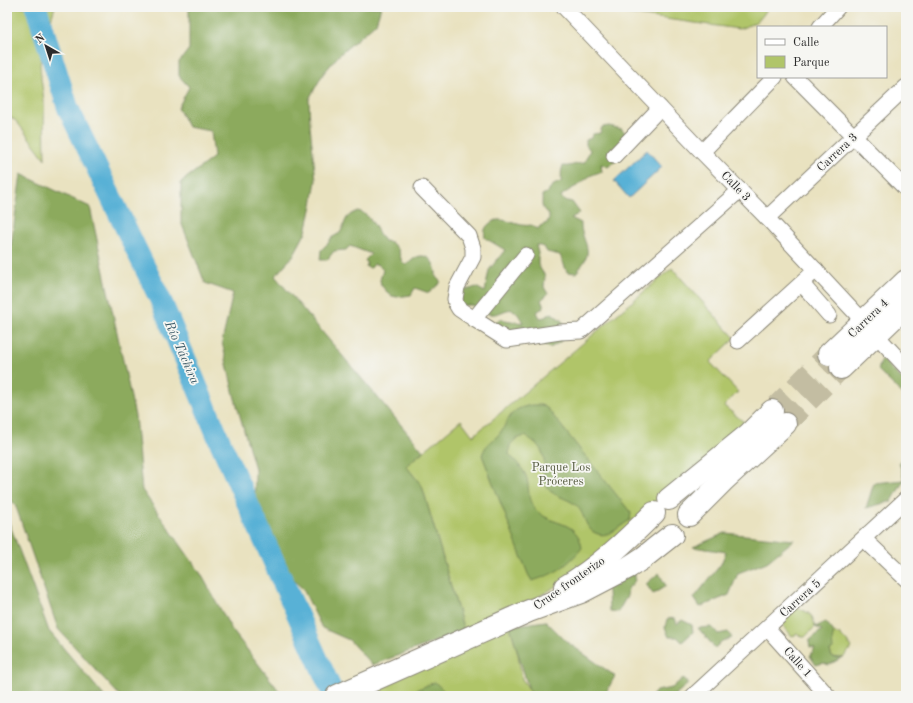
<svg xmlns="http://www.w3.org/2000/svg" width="913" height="703" font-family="'Old Standard TT',serif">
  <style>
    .green { fill: #b0c569; stroke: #6e784a }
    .forest { fill: #8caa5d; stroke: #5c6a44 }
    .water { fill: #59b1d6; stroke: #426e80 }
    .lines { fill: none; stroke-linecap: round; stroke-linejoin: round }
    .river { stroke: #59b1d6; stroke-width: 22 }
    .highway-tunnel { stroke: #c3bda2; stroke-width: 22; stroke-dasharray: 22 11; stroke-linecap: butt }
    .minor-casing { stroke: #8a8676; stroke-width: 17 }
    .highway-casing { stroke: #8a8676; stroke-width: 24 }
    .minor { stroke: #fff; stroke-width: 15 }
    .highway { stroke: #fff; stroke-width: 22 }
    .labels { text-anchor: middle; stroke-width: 3.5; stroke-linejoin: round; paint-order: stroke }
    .street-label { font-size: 12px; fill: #2b2b2b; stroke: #f6f6f2 }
    .park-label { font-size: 12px; fill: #53593e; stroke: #f6f6f2 }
    .water-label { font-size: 13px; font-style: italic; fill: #3b5a67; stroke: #f6f6f2 }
  </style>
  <rect width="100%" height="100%" fill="#f6f6f2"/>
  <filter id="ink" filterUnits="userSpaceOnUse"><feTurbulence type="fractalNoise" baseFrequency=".025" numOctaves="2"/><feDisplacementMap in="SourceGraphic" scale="8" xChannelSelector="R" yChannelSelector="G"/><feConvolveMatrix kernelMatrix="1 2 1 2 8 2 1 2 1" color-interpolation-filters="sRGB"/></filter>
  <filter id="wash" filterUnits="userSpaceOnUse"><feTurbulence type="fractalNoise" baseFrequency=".012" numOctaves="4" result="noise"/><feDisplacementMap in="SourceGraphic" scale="16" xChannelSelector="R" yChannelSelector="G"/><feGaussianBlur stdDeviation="0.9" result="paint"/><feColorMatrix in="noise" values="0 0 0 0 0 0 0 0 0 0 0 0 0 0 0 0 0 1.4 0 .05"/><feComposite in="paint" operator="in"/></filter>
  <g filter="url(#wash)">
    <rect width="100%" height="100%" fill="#e9e2c0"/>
    <g class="green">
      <polygon points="7,7 55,7 45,38 40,64 41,78 44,100 45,159 17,122 7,114"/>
      <path d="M610,7H768C761,21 754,24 739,29L614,12Z"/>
      <polygon points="672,268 735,338 710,362 738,392 724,406 749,426 661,500 583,567 547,592 526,603 464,631 422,486 406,466 461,420 473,436"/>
      <path d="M797,608C809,613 813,613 815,627L805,637H801L798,634L792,636L781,623Z"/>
      <polygon points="510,626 518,654 522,679 534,696 449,696 447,694 418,689 409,696 349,696"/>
      <polygon points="834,632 837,635 839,633 852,647 843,658 842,657 838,660 832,657 830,651 832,649 830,636"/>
    </g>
    <g class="forest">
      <polygon points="189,7 381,7 376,23 339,55 323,74 309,99 310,126 316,180 312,205 306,232 293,256 275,276 423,451 406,466 422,486 464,631 372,665 349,640 322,628 303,589 267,556 254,528 255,469 234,395 222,342 233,293 205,283 181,222 181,182 214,157 211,131 188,127 178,108 189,87 179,76 179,62 189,49"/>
      <path d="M609,126L622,129L626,134L614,162L608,167L601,164L602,172C589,174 587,179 577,186C571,189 566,192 561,196L563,200L572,202L580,213L571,218L581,223C580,237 592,247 585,260C583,264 579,269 576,273L567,272L560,255L547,252L544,247L536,245L538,253V265L545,276L544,287L548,294L541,300L544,307L537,312L540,318L545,317L552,313L562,321L567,327L560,342L550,348C540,344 533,337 523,332V328L514,330L507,335L502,326L495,327V323L499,319L523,323C511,298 505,316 490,314C482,313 477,306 470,305C467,305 464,306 460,306L462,289H470L476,287L485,292L489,270L505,250L485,238C484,233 484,228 489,224C501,213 516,228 531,225L538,229L540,226L547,223L549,218V215C539,206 543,206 542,195L548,192C550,186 555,184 561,182C562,176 560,172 563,166C571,167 576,163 584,163L590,150L586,145V140L591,138L593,134L600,133L602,127Z"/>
      <polygon points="21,174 90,207 135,416 142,490 201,574 232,630 280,692 272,696 120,696 58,629 15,504 7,497 7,275"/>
      <path d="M358,211C372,214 376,231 384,241L391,242L398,249L402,262L406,265C410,262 413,259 417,257C430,252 437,267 436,277L441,282L429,293L415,288L411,295L397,297L392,296L387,292L381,285L380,280L383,270L379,265L374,264L371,268L366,267L367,263L365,260L371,254L350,246L346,250L334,251L327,260H320L321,250L329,242L331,238L340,233C348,219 342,218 358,211Z"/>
      <polygon points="882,359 906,383 906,398 878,370"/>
      <path d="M532,405H541L547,408L631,513L630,520C621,525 609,538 598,534C584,530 586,515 577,506C566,496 549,497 544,482C542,477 544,471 544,467C546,452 537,442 525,436L516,439L510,445L509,454C515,461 523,468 526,476C531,490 525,499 537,511C554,527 577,519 582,548C566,567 555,574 532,581L528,574L482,455C487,441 492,443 500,433C511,417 509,409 532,405Z"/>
      <polygon points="906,454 906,480 904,480 892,501 866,508 874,483 904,480 899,462"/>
      <polygon points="7,517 49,631 104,696 7,696"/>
      <polygon points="725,533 794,540 767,562 738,573 729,595 700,607 694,598 721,564 726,552 693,547"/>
      <path d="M634,572C637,580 634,583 628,588L627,596L618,612L609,611L608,591L602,585Z"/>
      <polygon points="659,573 666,586 653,594 646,584"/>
      <polygon points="675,618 677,624 682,620 692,625 693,632 682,642 677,637 669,637 665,627 667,619"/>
      <polygon points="546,621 567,642 615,676 604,696 534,696 529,690 510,626"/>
      <polygon points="826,622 834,632 832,640 833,649 830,651 832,657 841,658 829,665 823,663 816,665 810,656 815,648 810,647 809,641 822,630 815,627"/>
      <polygon points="712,627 718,634 728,632 732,638 722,641 715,648 698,628"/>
      <polygon points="683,678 688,684 676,694 676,696 652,696 656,691 672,688"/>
      <polygon points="435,682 449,696 409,696 418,689"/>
    </g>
    <polygon class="water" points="647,150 662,167 629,198 614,181"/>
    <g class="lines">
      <polyline class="river" points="36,7 68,108 161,301 221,444 334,696"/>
    </g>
  </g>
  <g filter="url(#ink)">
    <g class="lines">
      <g class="highway-tunnel">
        <polyline points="772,411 829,354"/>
        <polyline points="785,424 841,368"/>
      </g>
      <defs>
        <g id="minor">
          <polyline points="564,7 702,152 767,218 906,367"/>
          <polyline points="820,27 838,7"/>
          <polyline points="795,77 906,189"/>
          <polyline points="702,152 775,77"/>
          <polyline points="614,156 660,108"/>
          <polyline points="422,188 469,236 473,248 473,257 457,287 455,299 456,304 459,309 474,319"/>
          <polyline points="767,218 906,87"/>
          <polyline points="526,255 474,319 507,340 560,332 581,331 740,190"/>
          <polyline points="802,284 829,315"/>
          <polyline points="738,341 816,270"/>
          <polyline points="864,539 906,579"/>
          <polyline points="767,628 828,696"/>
          <polyline points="693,696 906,499"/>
        </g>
        <g id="highway">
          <polyline points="829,354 906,281"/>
          <polyline points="841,368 906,306"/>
          <polyline points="669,499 749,434 772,411"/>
          <polyline points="689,515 723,481 785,424"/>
          <path d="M565,587C599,567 627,540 654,513"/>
          <polyline points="337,696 529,611 581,592 629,567 643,558 672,535"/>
        </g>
      </defs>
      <use href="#minor" class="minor-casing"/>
      <use href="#highway" class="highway-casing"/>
      <use href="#minor" class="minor"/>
      <use href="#highway" class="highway"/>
    </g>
  </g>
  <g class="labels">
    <g class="street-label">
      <text transform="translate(837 152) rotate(-43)" y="4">Carrera 3</text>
      <text transform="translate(736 186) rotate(46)" y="4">Calle 3</text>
      <text transform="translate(868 318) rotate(-44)" y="4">Carrera 4</text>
      <text transform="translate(569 583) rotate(-35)" y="4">Cruce fronterizo</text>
      <text transform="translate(800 598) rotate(-42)" y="4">Carrera 5</text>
      <text transform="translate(798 662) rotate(48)" y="4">Calle 1</text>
    </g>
    <g class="park-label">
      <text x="561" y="471">Parque Los<tspan x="561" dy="14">Próceres</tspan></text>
    </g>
    <g class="water-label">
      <text transform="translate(183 352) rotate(66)" y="5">Río Táchira</text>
    </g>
  </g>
  <rect width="913" height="703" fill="none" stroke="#f6f6f2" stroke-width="24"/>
  <rect x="757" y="26" width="130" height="52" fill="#f6f6f2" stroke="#a5a5a2"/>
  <rect x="765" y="39" width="20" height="6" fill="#ffffff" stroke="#a5a5a2"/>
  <text x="793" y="46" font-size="12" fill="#2b2b2b">Calle</text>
  <rect x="765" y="56" width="20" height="12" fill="#b0c569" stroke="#a5a5a2"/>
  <text x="793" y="66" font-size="12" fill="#2b2b2b">Parque</text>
  <g transform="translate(46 46) rotate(321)" stroke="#f6f6f2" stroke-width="3" paint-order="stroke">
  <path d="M0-3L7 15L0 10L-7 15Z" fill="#2b2b2b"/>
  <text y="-6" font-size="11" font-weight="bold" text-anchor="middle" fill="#2b2b2b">N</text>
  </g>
</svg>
